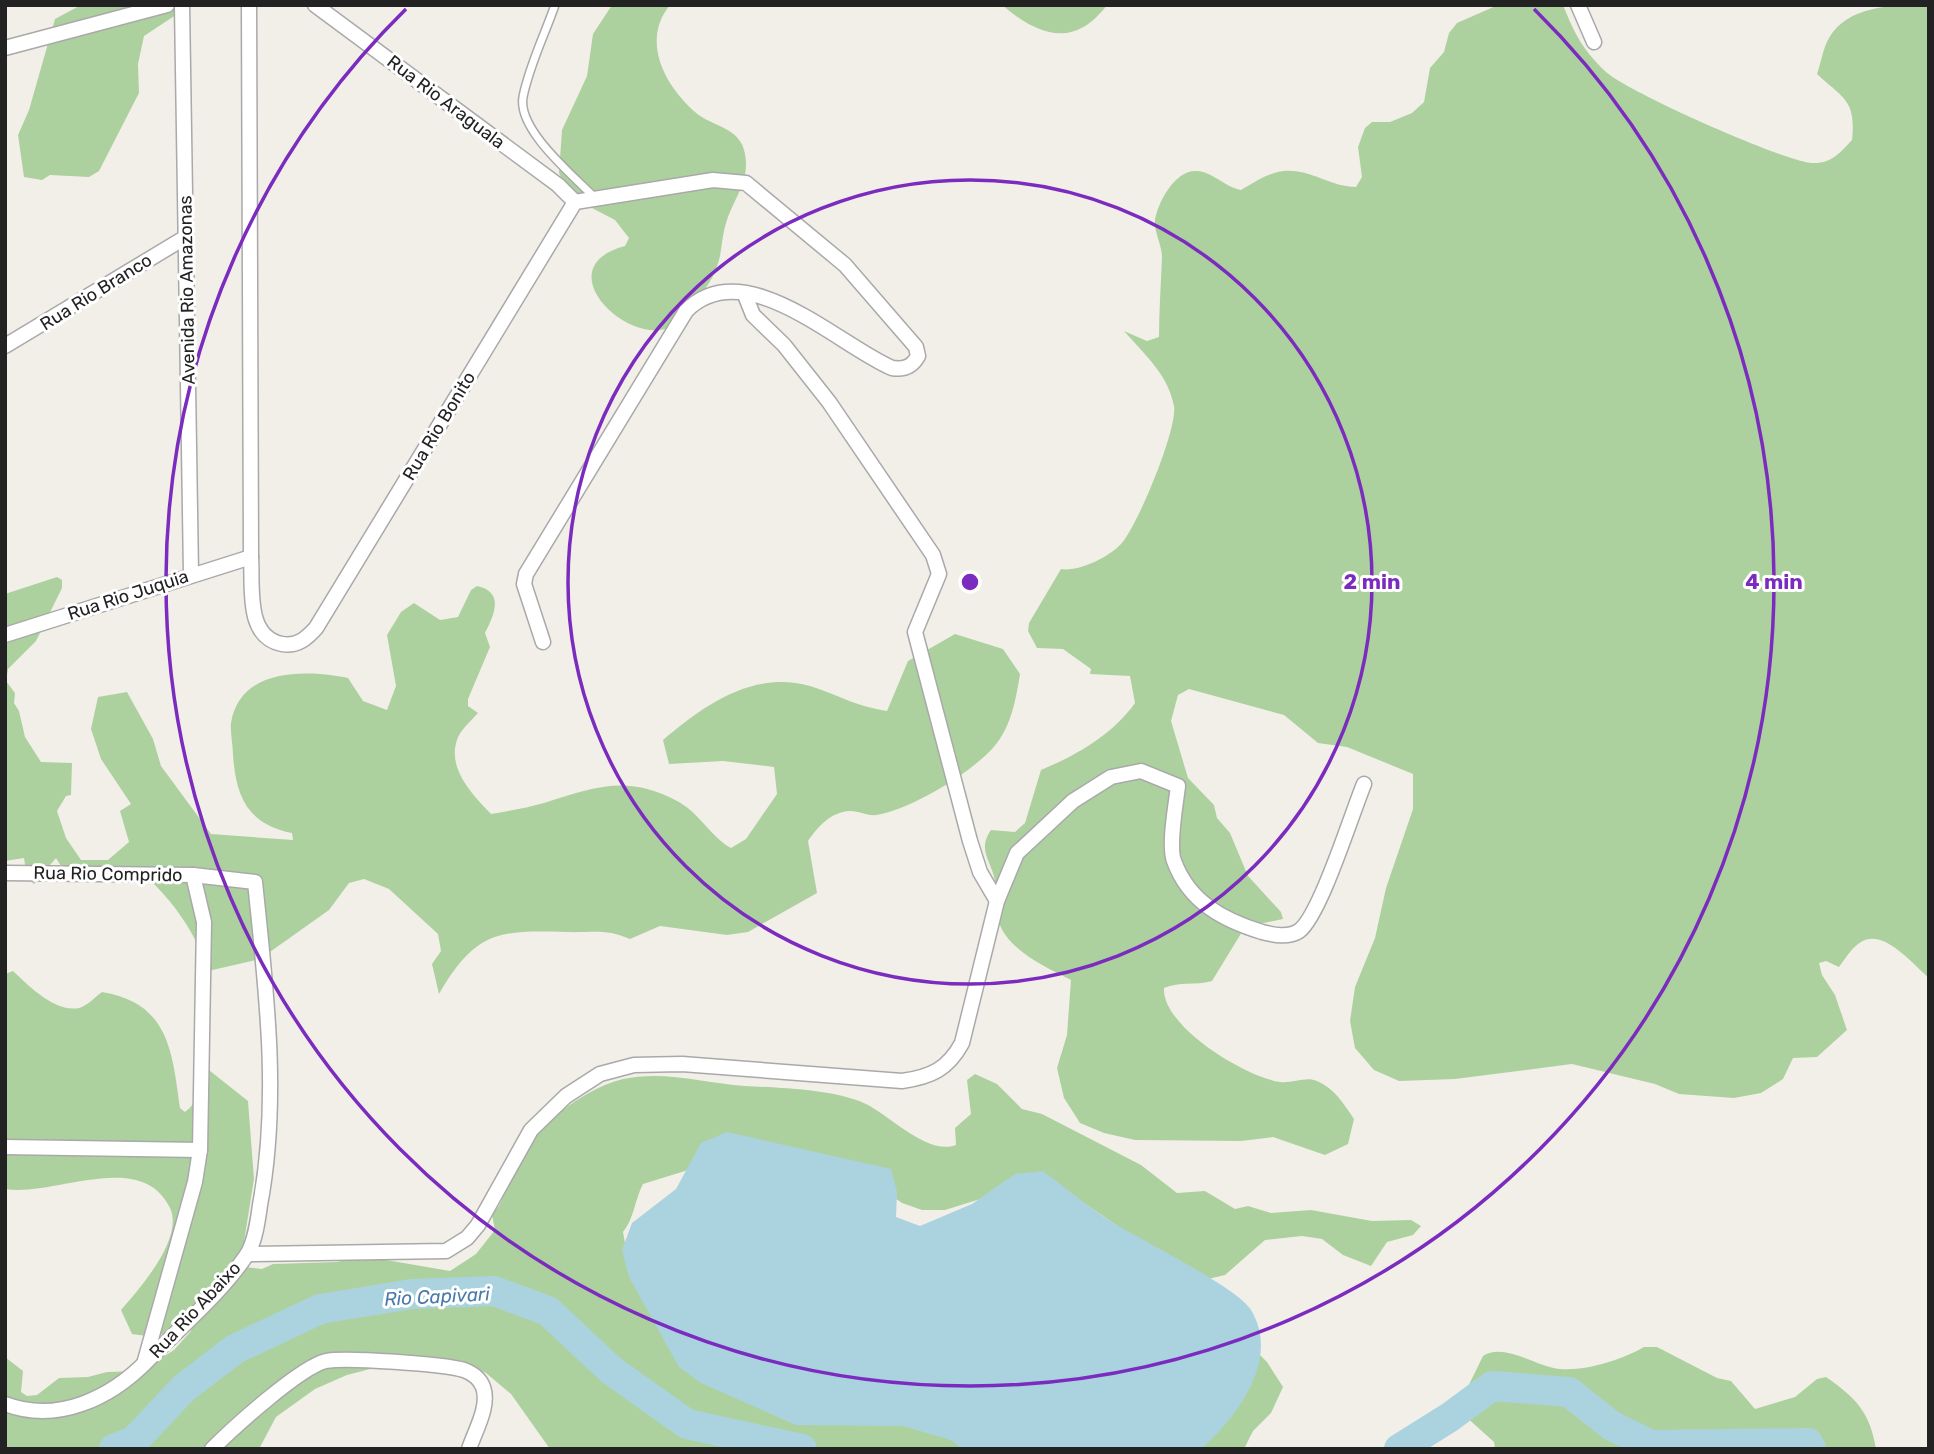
<svg xmlns="http://www.w3.org/2000/svg" width="1934" height="1454" font-family="Rubik,sans-serif">
  <style>
    .forest { fill: #add19e }
    .water { fill: #aad3df }
    .lines { fill: none; stroke-linecap: round; stroke-linejoin: round }
    .river { stroke: #aad3df; stroke-width: 30 }
    .service-casing { stroke: #a9a9a9; stroke-width: 10 }
    .minor-casing { stroke: #a9a9a9; stroke-width: 17 }
    .service { stroke: #fff; stroke-width: 7 }
    .minor { stroke: #fff; stroke-width: 14 }
    .ring { fill: none; stroke: #7b2cbf; stroke-width: 3.5 }
    .labels { text-anchor: middle; stroke-width: 6; stroke-linejoin: round; paint-order: stroke }
    .street-label { font-size: 18px; fill: #222; stroke: #fff }
    .water-label { font-size: 19px; font-style: italic; fill: #4a7aab; stroke: #fff }
    .centre { fill: #7b2cbf; stroke: #fff; stroke-width: 3.5 }
    .ring-label { font-size: 21px; text-anchor: middle; font-weight: bold; fill: #7b2cbf; stroke: #fff; stroke-width: 6; stroke-linejoin: round; paint-order: stroke }
  </style>
  <rect width="100%" height="100%" fill="#f2efe9"/>
  <g class="forest">
    <polygon points="81,5 191,5 144,36 138,64 139,93 99,171 89,177 50,175 42,180 24,177 18,135 29,110 55,19"/>
    <path d="M612,5H670C641,40 664,85 695,112C712,127 741,127 745,154C750,180 735,197 727,220C723,231 722,245 720,256C716,276 704,292 691,306C684,313 676,325 668,328C626,345 546,267 625,246L629,238L615,220L571,197L559,173L562,130L587,76L593,34Z"/>
    <path d="M1002,5H1107C1074,49 1038,36 1002,5Z"/>
    <path d="M1498,5H1563C1575,35 1583,50 1606,72C1628,92 1783,161 1812,163C1831,164 1840,153 1852,140C1856,100 1844,99 1817,74C1821,63 1823,48 1829,38C1849,4 1896,5 1929,5V978C1912,964 1884,928 1861,942C1852,947 1845,959 1839,967L1826,961L1819,963L1822,975L1835,995L1847,1030L1817,1057L1793,1058L1783,1079L1761,1093L1734,1098L1679,1094L1655,1084L1572,1064L1455,1079L1399,1081L1374,1070L1355,1048L1350,1021L1355,987L1375,938L1386,888L1413,809V774L1347,747L1318,743L1284,715L1189,689L1178,695L1171,721L1188,778L1214,805L1217,818L1230,833L1248,876L1281,912L1283,919L1245,927L1212,981C1195,986 1180,981 1164,988C1162,1027 1246,1077 1280,1082C1291,1084 1306,1076 1317,1081C1335,1089 1343,1103 1354,1119L1348,1144L1325,1155L1273,1137L1241,1141L1135,1140L1104,1133L1080,1123L1064,1098L1057,1068L1067,1035L1071,980C1046,967 1005,949 998,919C995,906 998,893 995,881C991,860 977,850 991,830L1015,832L1025,823L1041,770C1077,755 1112,735 1135,703L1130,676L1090,674L1091,669L1063,649L1037,648L1028,631L1029,623L1061,569C1078,572 1107,558 1120,545C1136,530 1178,428 1174,406C1168,374 1144,354 1124,331L1147,341L1159,337C1159,310 1161,284 1162,257C1162,245 1154,232 1155,220C1158,201 1176,169 1197,171C1213,172 1225,187 1241,190C1256,181 1274,169 1292,171C1315,172 1333,187 1356,187L1362,177L1358,147L1365,128L1372,122H1390L1412,113L1424,102L1430,68L1444,52L1449,33L1457,23Z"/>
    <path d="M57,577L62,580V588L36,641L8,669L6,681L15,693L14,703L19,711L25,737L41,762L72,763L71,795L66,796L57,811L66,838L81,860H108L129,842L120,811L131,804L101,759L91,729L98,697L127,692L153,739L161,766L211,834L293,840L292,833C248,824 236,798 233,755C233,745 230,732 231,723C240,667 307,670 348,678L363,701L387,710L396,686L387,635L401,612L414,603L440,620L458,617L471,590L477,586C505,592 494,615 485,633L490,647L468,699V706L478,713C471,721 460,730 457,740C447,769 473,795 491,814C508,811 527,808 544,803C596,787 627,774 679,802C700,814 712,838 731,848L746,839L777,794L774,767L723,761L669,764L663,740C704,705 753,670 810,686C839,695 854,706 887,711L908,661L955,634L1003,649L1020,674C1016,699 1011,729 992,749C969,774 910,810 876,815C867,816 859,811 850,811C830,812 818,827 808,841L817,893L748,932L727,935L660,926L630,939C604,928 593,933 566,932C498,930 476,931 439,994L432,964L441,951L438,934L389,889L364,879L349,883L329,910L260,959L208,971C196,933 175,904 147,877L66,874L56,858L34,884L27,878L24,858L5,861V594Z"/>
    <path d="M13,971C28,985 55,1013 79,1008C87,1006 95,997 102,992C169,1003 172,1051 180,1108L185,1112C200,1102 201,1080 200,1063L248,1101L254,1179L242,1254L245,1267L262,1269L273,1264L337,1262L363,1256L450,1271L476,1254L495,1230L492,1215C508,1197 502,1190 511,1172C521,1153 537,1131 553,1118C573,1101 598,1085 623,1079C663,1070 705,1083 745,1086C781,1088 833,1089 866,1104C889,1115 928,1156 956,1145L955,1128L971,1114L967,1080L975,1074L997,1084L1022,1109L1042,1114L1141,1165L1177,1193L1205,1191L1235,1209L1248,1206L1271,1213L1311,1210L1372,1221L1411,1220L1421,1226L1413,1235L1387,1242L1371,1266L1343,1255L1322,1239L1302,1236L1265,1240L1225,1275L1208,1279L1166,1259L1081,1201L1022,1186L945,1210H922L902,1203L839,1160L713,1154L685,1171L643,1184C635,1199 634,1219 623,1232L632,1282L649,1301L759,1356L972,1449H550L511,1394L486,1373L461,1362L378,1367L347,1375L315,1389L276,1417L259,1449H5V1357L23,1371L21,1392L27,1396L37,1395L59,1378L88,1377L107,1372L140,1371L174,1350L191,1331L192,1326L188,1324L154,1337L132,1334L121,1310C141,1287 184,1238 170,1208C141,1148 55,1197 5,1189V974Z"/>
    <polygon points="1249,1344 1267,1362 1283,1387 1271,1413 1253,1431 1244,1449 1174,1449"/>
    <path d="M1644,1347H1657L1717,1378L1731,1381L1755,1409L1795,1397L1817,1379L1826,1377C1856,1398 1870,1412 1876,1449H1495L1494,1442L1464,1415L1460,1403L1483,1356C1504,1342 1537,1367 1560,1369C1587,1371 1621,1360 1644,1347Z"/>
  </g>
  <path class="water" d="M727,1132L891,1169L897,1192L896,1217L920,1226L972,1204L1015,1174L1043,1171C1066,1188 1088,1207 1112,1222C1140,1240 1237,1287 1251,1310C1281,1359 1237,1417 1201,1449H962L951,1440L903,1426L796,1425L701,1383L679,1367L629,1277L622,1250L632,1223L676,1189L701,1143Z"/>
  <g class="lines">
    <g class="river">
      <polyline points="114,1449 134,1441 184,1388 235,1349 320,1309 412,1294 494,1291 548,1311 611,1370 687,1424 802,1449"/>
      <polyline points="1399,1449 1450,1417 1492,1386 1569,1392 1612,1426 1651,1445 1808,1443 1811,1449"/>
    </g>
    <defs>
      <path id="service" d="M555,5C545,34 529,66 523,97C517,130 574,176 596,199"/>
      <g id="minor">
        <polyline points="182,5 191,574"/>
        <path d="M249,5L251,557C253,587 245,637 282,644C297,647 307,638 316,628L575,202L713,180L746,183L845,265L916,347L918,356C912,367 904,370 892,368C838,345 744,252 686,311L526,574L524,584L543,642"/>
        <polyline points="315,5 558,185 575,202"/>
        <polyline points="1578,5 1594,42"/>
        <polyline points="5,48 167,5"/>
        <polyline points="745,295 753,315 784,345 829,402 933,555 939,574 915,632 970,841 980,872 997,901"/>
        <polyline points="5,346 186,237"/>
        <polyline points="5,635 251,557"/>
        <polyline points="5,873 193,875 204,922 200,1150 195,1182 144,1364"/>
        <polyline points="5,1147 200,1150"/>
        <path d="M248,1254L446,1251L467,1238L478,1225L531,1130L566,1096L600,1074L634,1065L682,1064L902,1081C931,1077 948,1069 962,1043L997,901L1017,853L1073,801L1111,777L1141,771L1178,786C1176,804 1168,845 1174,861C1189,902 1223,920 1262,932C1274,935 1288,938 1299,931C1320,916 1352,813 1364,784"/>
        <path d="M5,1404C58,1424 111,1398 148,1360C181,1327 220,1294 246,1256C255,1243 258,1220 260,1205C280,1099 266,989 255,882L193,875"/>
        <path d="M212,1449C232,1429 300,1367 326,1361C345,1357 444,1364 464,1370C472,1373 480,1379 483,1387C490,1406 475,1431 469,1449"/>
      </g>
    </defs>
    <use href="#service" class="service-casing"/>
    <use href="#minor" class="minor-casing"/>
    <use href="#service" class="service"/>
    <use href="#minor" class="minor"/>
  </g>
  <g class="ring">
    <circle cx="970" cy="582" r="402"/>
    <path d="M1534 9A804 804 0 1 1 406 9"/>
  </g>
  <g class="labels">
    <g class="street-label">
      <text transform="translate(446 102) rotate(37)" y="6">Rua Rio Araguala</text>
      <text transform="translate(187 290) rotate(-91)" y="6">Avenida Rio Amazonas</text>
      <text transform="translate(96 292) rotate(-32)" y="6">Rua Rio Branco</text>
      <text transform="translate(439 426) rotate(-59)" y="6">Rua Rio Bonito</text>
      <text transform="translate(128 595) rotate(-18)" y="6">Rua Rio Juquia</text>
      <text transform="translate(108 874) rotate(1)" y="6">Rua Rio Comprido</text>
      <text transform="translate(195 1310) rotate(-47)" y="6">Rua Rio Abaixo</text>
    </g>
    <g class="water-label">
      <text transform="translate(437 1296) rotate(-3)" y="7">Rio Capivari</text>
    </g>
  </g>
  <circle cx="970" cy="582" r="10" class="centre"/>
  <g class="ring-label">
    <text x="1372" y="589">2 min</text>
    <text x="1774" y="589">4 min</text>
  </g>
  <rect width="1934" height="1454" fill="none" stroke="#222222" stroke-width="14"/>
</svg>
